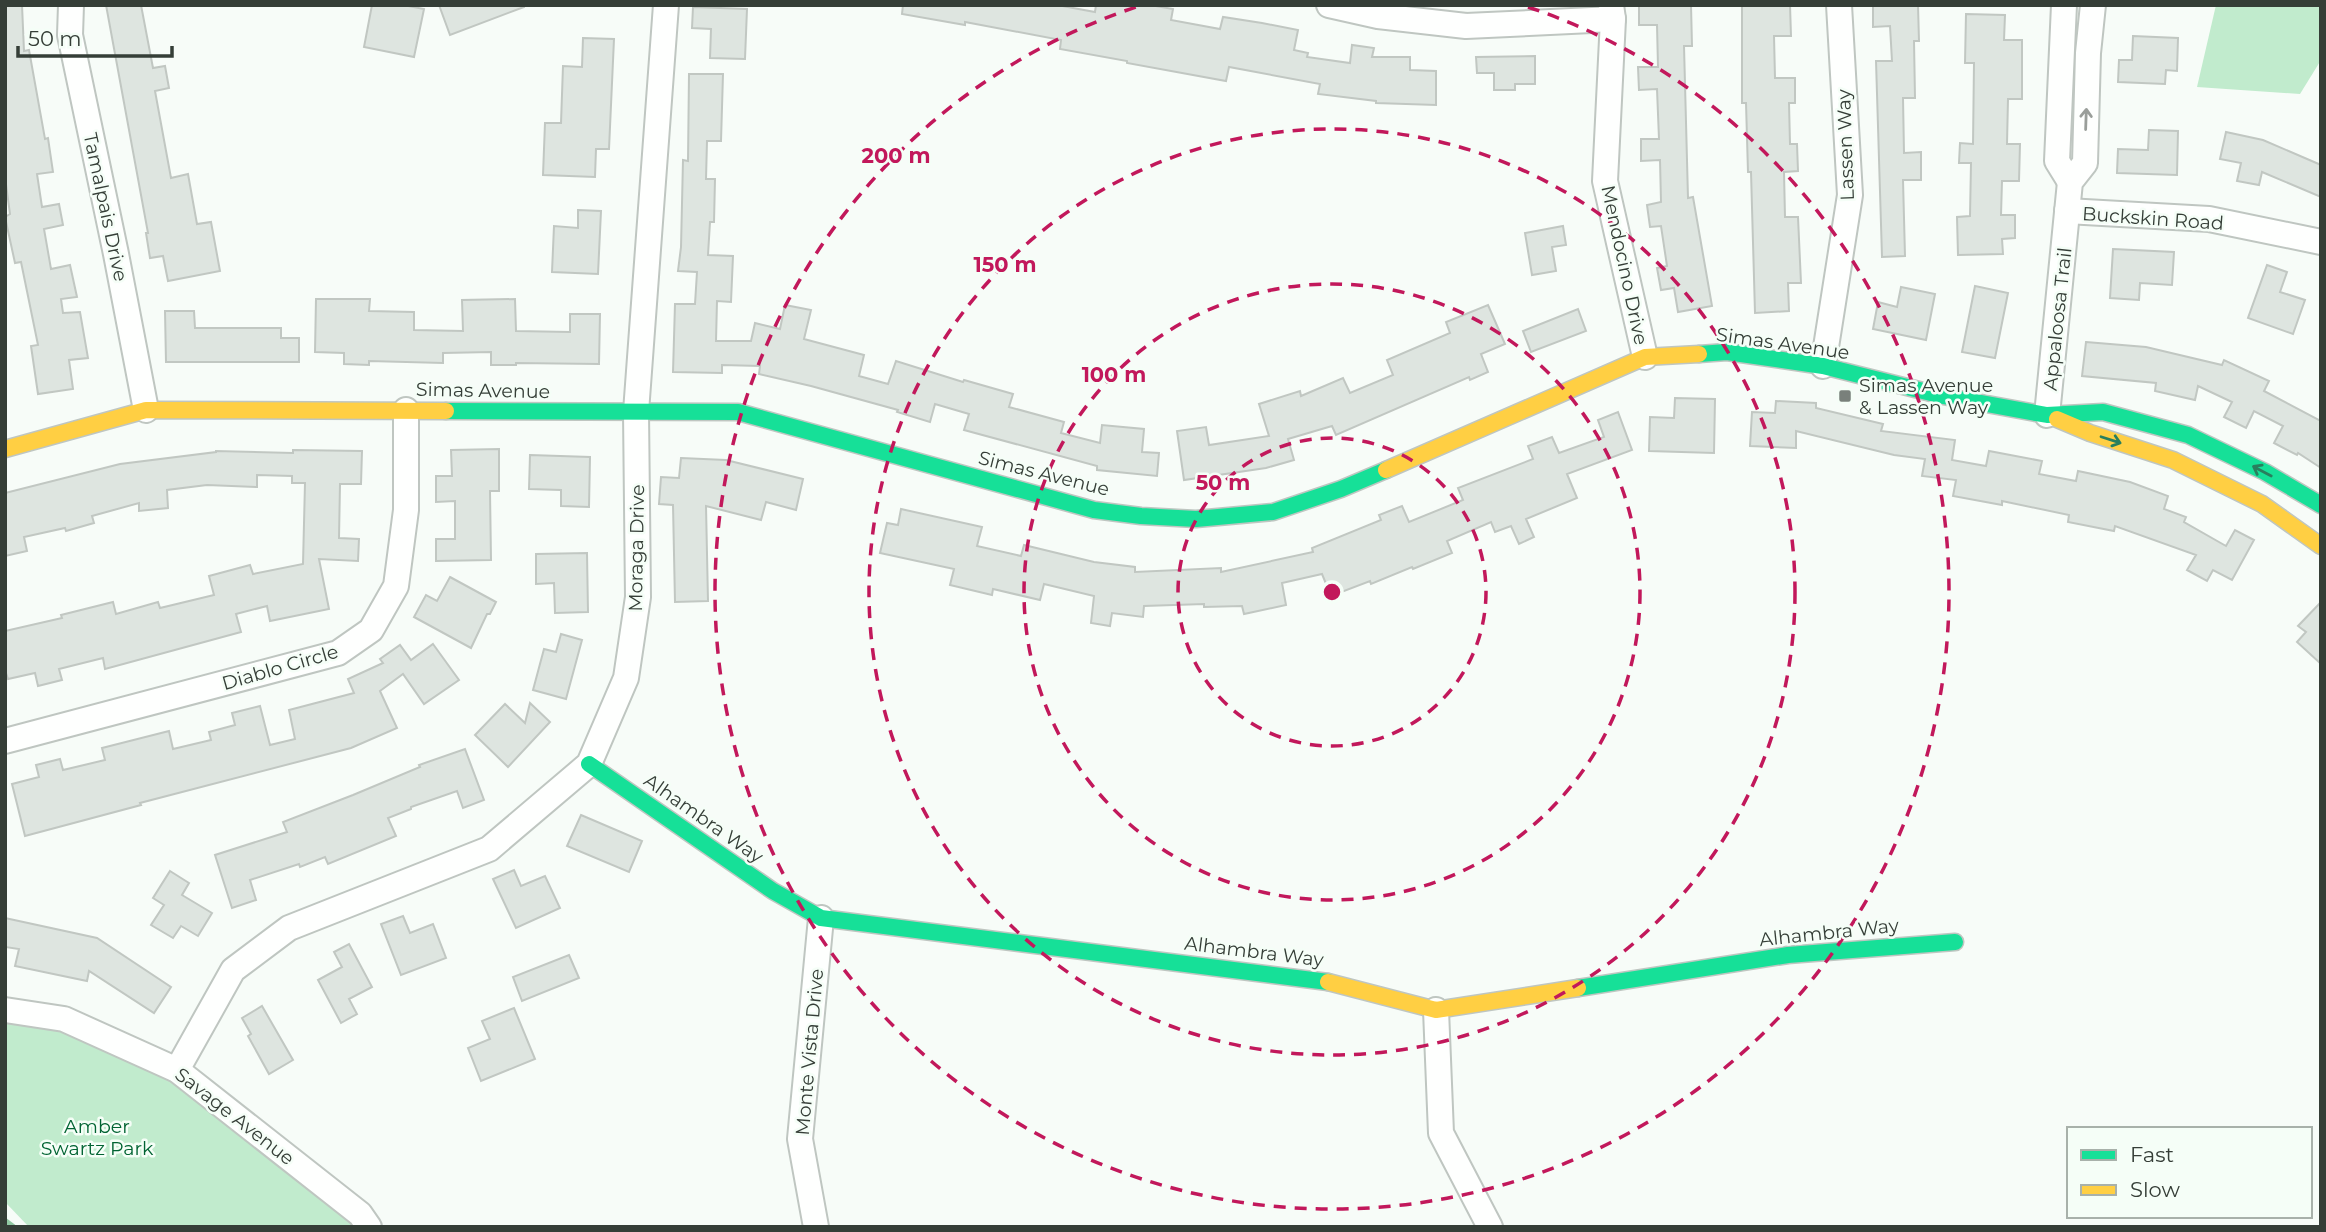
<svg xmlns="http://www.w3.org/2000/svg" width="2326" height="1232" font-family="Montserrat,sans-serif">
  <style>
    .green { fill: #c1ebcd }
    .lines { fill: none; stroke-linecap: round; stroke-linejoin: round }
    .stream { stroke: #90c8a2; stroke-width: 6 }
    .building { fill: #dee5e0; stroke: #c1c7c2; stroke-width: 2 }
    .street-casing { stroke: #bfc6c1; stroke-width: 28 }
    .fast-casing { stroke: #bfc6c1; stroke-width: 19 }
    .slow-casing { stroke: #bfc6c1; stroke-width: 19 }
    .street { stroke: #fefffe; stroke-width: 24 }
    .fast { stroke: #16e098; stroke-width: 16 }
    .slow { stroke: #ffcf43; stroke-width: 16 }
    .oneway { stroke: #9a9e9a }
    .oneway2 { stroke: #297f5e }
    .ring { fill: none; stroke: #c2185b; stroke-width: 3.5; stroke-dasharray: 12 9 }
    .poi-dot { fill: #79807b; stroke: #f5fef7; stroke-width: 2.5 }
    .labels { text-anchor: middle; stroke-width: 5; stroke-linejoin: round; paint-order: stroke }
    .street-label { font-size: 19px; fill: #353e37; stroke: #f5fef7 }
    .poi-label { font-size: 19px; fill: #353e37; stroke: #f5fef7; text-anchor: start }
    .park-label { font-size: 19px; fill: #016332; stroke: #f5fef7 }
    .centre { fill: #c2185b; stroke: #f5fef7; stroke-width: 3.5 }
    .ring-label { font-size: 21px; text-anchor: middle; font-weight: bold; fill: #c2185b; stroke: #f5fef7; stroke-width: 5; stroke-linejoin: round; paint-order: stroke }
  </style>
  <rect width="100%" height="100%" fill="#f7fcf8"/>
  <g class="green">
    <polygon points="2216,5 2321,5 2321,60 2300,94 2197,87"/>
    <polygon points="5,1011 56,1024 170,1071 363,1227 29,1227 5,1202"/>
  </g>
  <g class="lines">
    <polyline class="stream" points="5,1221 13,1227"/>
  </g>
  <g class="building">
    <polygon points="5,5 22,5 24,51 29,50 45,139 48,138 53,172 37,174 42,207 59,204 63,225 44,229 51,269 70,265 77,297 61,299 63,313 80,312 88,358 69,360 73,389 38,394 31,346 38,345 21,262 15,263 5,217 10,214 5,177"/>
    <polygon points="106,5 141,5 153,68 165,66 169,88 155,91 171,178 188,174 197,224 211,222 220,271 168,281 163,256 150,258 146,233 148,233"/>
    <polygon points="372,5 403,5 424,9 414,57 364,47"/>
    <polygon points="439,5 524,5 524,7 450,35"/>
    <polygon points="903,5 1057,5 1095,12 1096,5 1150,5 1173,9 1171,20 1220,29 1223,17 1262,23 1298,30 1294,50 1308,53 1307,57 1350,63 1352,45 1374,48 1372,57 1410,57 1410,70 1436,71 1436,105 1376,103 1376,101 1318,94 1320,84 1229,67 1226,81 1127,63 1127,61 1060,49 1061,40 965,22 965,25 902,14"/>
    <polygon points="1639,5 1691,5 1692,46 1684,46 1688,198 1693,197 1712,306 1678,312 1674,288 1661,290 1657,268 1667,266 1661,226 1650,227 1647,205 1661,202 1660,160 1641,161 1641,139 1659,139 1657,89 1639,90 1638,67 1658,67 1657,25 1639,25"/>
    <polygon points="1742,5 1790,5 1791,36 1774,36 1775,78 1795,78 1795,103 1789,103 1790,144 1797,144 1798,171 1784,172 1785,217 1798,217 1801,283 1788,283 1789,311 1755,313 1751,172 1748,172 1746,103 1742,103"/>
    <polygon points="1873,5 1918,5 1919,41 1914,41 1915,98 1903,98 1904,153 1921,152 1921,180 1903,180 1905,256 1882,257 1876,61 1892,61 1890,26 1873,27"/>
    <polygon points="693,7 747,9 745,59 710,58 711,29 692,28"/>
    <polygon points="1966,14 2005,15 2004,40 2022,40 2022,99 2008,99 2007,144 2020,144 2019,181 2002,181 2001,215 2015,215 2015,238 2002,239 2003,254 1958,255 1957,217 1970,216 1971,163 1959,163 1960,143 1973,144 1974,63 1965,63"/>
    <polygon points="2133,36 2178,38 2177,71 2166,70 2165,84 2118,82 2119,60 2132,60"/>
    <polygon points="583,38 614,39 609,149 596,149 595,177 543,175 545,123 561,123 563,66 582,67"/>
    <polygon points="1535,56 1535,84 1515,84 1515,90 1494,90 1494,73 1477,73 1476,57"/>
    <polygon points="689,74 723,74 721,141 707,141 706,179 715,179 714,222 710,222 708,255 733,256 731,302 717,301 716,341 751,341 755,323 780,329 785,305 811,310 804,339 864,355 859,376 888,384 896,361 963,382 964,380 1013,394 1009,407 1064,422 1061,433 1100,443 1102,425 1144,429 1142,452 1159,453 1157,476 1097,470 1097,466 964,430 969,414 935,404 930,422 897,412 898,410 811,386 759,374 760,366 722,365 722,373 673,372 675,304 695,304 697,272 678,271 681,247 683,160 688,161"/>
    <polygon points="2149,130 2178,131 2177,175 2117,173 2118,149 2148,150"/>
    <polygon points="2226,132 2263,140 2321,165 2321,197 2262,172 2259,185 2237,181 2241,163 2220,159"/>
    <polygon points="578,210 601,211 598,274 552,272 554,226 578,228"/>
    <polygon points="1563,226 1566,245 1552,247 1556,271 1532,275 1525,233"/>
    <polygon points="2113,249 2174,252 2172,285 2140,283 2139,300 2110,298"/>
    <polygon points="2267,265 2287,272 2280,292 2305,300 2293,334 2248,318"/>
    <polygon points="1975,286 2008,293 1995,358 1962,352"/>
    <polygon points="1901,287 1935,294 1926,340 1873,329 1878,302 1897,307"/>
    <polygon points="316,299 370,299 369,311 414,312 414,330 463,331 462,300 515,299 516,331 570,332 570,314 600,314 599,364 516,363 516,365 491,365 491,352 443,353 443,363 369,361 369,365 344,364 344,353 315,352"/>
    <polygon points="1488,305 1505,344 1481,354 1488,372 1470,380 1469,377 1336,435 1332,426 1288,439 1294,460 1266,468 1184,480 1177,431 1206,427 1209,445 1269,436 1259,404 1300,391 1301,396 1343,378 1350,393 1393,375 1387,360 1450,333 1446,322"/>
    <polygon points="1578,309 1586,331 1531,352 1523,331"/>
    <polygon points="165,311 194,311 195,328 281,328 281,338 299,338 299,362 166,362"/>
    <polygon points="2086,342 2146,347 2222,365 2224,360 2269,381 2264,391 2321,421 2321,468 2298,453 2297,455 2274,443 2283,426 2254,411 2246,428 2224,417 2232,402 2198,386 2195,400 2155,391 2156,383 2082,376"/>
    <polygon points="1675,398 1715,399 1714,453 1649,451 1650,417 1674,418"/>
    <polygon points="1776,401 1816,403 1816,408 1883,424 1881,431 1955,440 1952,460 1986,466 1989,451 2042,461 2039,474 2076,481 2078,471 2130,482 2168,496 2164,509 2186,517 2184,522 2226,546 2235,530 2254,540 2232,580 2213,570 2207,581 2187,570 2196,555 2115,526 2114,531 2068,522 2069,515 2002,501 2002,505 1953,496 1956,480 1922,476 1925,459 1894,455 1796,431 1796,448 1750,446 1752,412 1775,413"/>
    <polygon points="1618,412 1632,450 1567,474 1577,498 1526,519 1534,537 1519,544 1511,526 1495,532 1491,522 1447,541 1452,553 1413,569 1412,567 1371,584 1370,581 1331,596 1322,574 1282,583 1286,605 1244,614 1242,606 1204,607 1204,604 1144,606 1143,617 1112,613 1110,626 1091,623 1094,596 1044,584 1040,600 993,589 992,595 950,585 954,569 880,553 887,523 898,525 901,509 982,527 977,546 1021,556 1024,545 1094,562 1135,567 1135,572 1221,568 1221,572 1313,552 1312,548 1381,520 1379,515 1402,506 1409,522 1463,500 1458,488 1533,459 1528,446 1552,437 1559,453 1604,437 1598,420"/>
    <polygon points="499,449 499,491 490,491 491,560 436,561 436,539 455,539 455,501 436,502 436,476 452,476 451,450"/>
    <polygon points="293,450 362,451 361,484 340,484 339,538 359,539 358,561 319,559 329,609 270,621 267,606 236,614 241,632 105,669 103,658 59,669 62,680 38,686 35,673 8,679 5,670 5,631 62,618 61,615 113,602 116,614 158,602 160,608 214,595 209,576 250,565 253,574 303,564 305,483 292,483 292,476 257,475 257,487 207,485 167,490 168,508 139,511 139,503 92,516 94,523 66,531 65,528 24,537 27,551 5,556 5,493 120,464 216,452 216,451 293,453"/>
    <polygon points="530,455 590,457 589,507 561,506 561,490 529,489"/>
    <polygon points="681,458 726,460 803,479 796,510 766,502 761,520 706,506 708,601 675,602 673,505 659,504 661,477 679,478"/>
    <polygon points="587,553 588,612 555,613 554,583 536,584 536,554"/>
    <polygon points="450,577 496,602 490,614 487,614 471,648 414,617 426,595 437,601"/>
    <polygon points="2321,602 2321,664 2297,642 2306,632 2298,626"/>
    <polygon points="561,634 582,640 566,699 533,690 544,649 556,652"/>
    <polygon points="433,644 459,680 424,704 403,674 380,691 397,728 351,748 140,803 141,805 25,836 12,784 39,777 36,765 60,759 63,770 105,760 102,748 169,731 173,749 211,740 209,732 235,725 232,713 260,706 270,745 295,739 289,710 354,693 348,679 383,663 380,659 400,645 411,660"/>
    <polygon points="530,703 550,722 508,767 475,735 505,704 525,723"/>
    <polygon points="465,749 484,800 463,808 457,791 411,807 411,809 388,818 396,836 328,864 325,857 300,867 299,864 250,880 256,900 232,908 215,855 287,832 283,822 353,795 420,767 419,765"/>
    <polygon points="581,815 642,841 629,872 567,846"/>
    <polygon points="514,870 521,886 545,876 560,908 516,928 493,879"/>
    <polygon points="170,871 189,883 182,895 212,913 198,936 181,926 173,938 151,925 164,905 153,898"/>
    <polygon points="403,916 410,933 433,924 446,958 401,975 381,924"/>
    <polygon points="5,918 97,938 171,987 154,1013 89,971 87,981 15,966 19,949 5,947"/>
    <polygon points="349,944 372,987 349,999 357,1014 341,1023 318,980 342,967 334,952"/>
    <polygon points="569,955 579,978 522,1001 513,977"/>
    <polygon points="262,1006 293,1060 269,1074 248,1036 251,1034 242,1018"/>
    <polygon points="514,1008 535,1059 481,1081 468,1048 490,1039 482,1021"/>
  </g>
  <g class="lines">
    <defs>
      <g id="street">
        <polyline points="71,5 70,35 116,254 146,410"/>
        <polyline points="1329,5 1378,16 1466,26 1613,19"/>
        <polyline points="1611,5 1613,19 1605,181 1645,357"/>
        <polyline points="2064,5 2057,161 2070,182"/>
        <polyline points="2067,211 2209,219 2321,242"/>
        <polyline points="1823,366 1850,195 1839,5"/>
        <polyline points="2047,415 2070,182 2085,163 2088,53 2093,5"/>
        <polyline points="5,741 338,653 371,630 396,586 406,510 406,410"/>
        <polyline points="5,1010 64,1019 177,1070 360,1214 369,1227"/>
        <polyline points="1436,1010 1441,1133 1490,1227"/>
        <polyline points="177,1070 233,970 289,928 489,849 589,764 626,678 638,597 636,412 666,5"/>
        <polyline points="816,1227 800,1139 821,918"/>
      </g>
      <g id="fast">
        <polyline points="1699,354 1727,352 1823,366 1943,396 2047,415 2103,412 2188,435 2265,472 2321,505"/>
        <polyline points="446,411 738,412 1094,510 1141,516 1196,519 1273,512 1341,489 1386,470"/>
        <polyline points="589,764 773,891 821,918 1328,982"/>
        <polyline points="1578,988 1788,955 1955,942"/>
      </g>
      <g id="slow">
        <polyline points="2057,419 2090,433 2173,460 2262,504 2321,546"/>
        <polyline points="5,449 146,410 446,411"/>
        <polyline points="1386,470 1645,357 1699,354"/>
        <polyline points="1328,982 1436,1010 1578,988"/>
      </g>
    </defs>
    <use href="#street" class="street-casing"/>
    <use href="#fast" class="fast-casing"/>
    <use href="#slow" class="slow-casing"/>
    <use href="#street" class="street"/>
    <use href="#fast" class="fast"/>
    <use href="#slow" class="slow"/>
  </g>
  <defs><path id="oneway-shaft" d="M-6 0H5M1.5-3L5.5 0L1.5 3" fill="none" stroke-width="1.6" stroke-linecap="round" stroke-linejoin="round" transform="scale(1.75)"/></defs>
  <use class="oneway" href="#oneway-shaft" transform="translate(2086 119) rotate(-88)"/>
  <g class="oneway2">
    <use href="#oneway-shaft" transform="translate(2111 440) rotate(18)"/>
    <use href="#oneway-shaft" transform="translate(2262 471) rotate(-152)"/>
  </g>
  <g class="ring">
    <circle cx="1332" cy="592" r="154"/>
    <circle cx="1332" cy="592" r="308"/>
    <circle cx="1332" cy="592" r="463"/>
    <path d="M1528 7A617 617 0 1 1 1136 7"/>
  </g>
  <rect class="poi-dot" x="1838" y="389" width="14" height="14" rx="3.5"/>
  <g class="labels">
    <g class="street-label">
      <text transform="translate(1845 145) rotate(-92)" y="7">Lassen Way</text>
      <text transform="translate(106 207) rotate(78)" y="7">Tamalpais Drive</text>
      <text transform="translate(2153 218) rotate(4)" y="7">Buckskin Road</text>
      <text transform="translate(1625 265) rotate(78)" y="7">Mendocino Drive</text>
      <text transform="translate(2057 319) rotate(-84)" y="7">Appaloosa Trail</text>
      <text transform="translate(1783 343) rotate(8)" y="7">Simas Avenue</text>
      <text transform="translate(483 390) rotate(1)" y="7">Simas Avenue</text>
      <text transform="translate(1044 473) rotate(14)" y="7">Simas Avenue</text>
      <text transform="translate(636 548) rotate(-89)" y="7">Moraga Drive</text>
      <text transform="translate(280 667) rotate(-16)" y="7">Diablo Circle</text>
      <text transform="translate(704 818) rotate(35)" y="7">Alhambra Way</text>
      <text transform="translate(1829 932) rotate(-6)" y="7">Alhambra Way</text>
      <text transform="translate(1254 951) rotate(7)" y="7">Alhambra Way</text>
      <text transform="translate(809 1052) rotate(-85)" y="7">Monte Vista Drive</text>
      <text transform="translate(235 1116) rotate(38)" y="7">Savage Avenue</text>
    </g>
    <g class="poi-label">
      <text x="1859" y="392">Simas Avenue<tspan x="1859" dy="22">&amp; Lassen Way</tspan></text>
    </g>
    <g class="park-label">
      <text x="97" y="1133">Amber<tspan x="97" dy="22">Swartz Park</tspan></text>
    </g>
  </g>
  <circle cx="1332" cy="592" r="10" class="centre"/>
  <g class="ring-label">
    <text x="896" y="163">200 m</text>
    <text x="1005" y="272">150 m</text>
    <text x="1114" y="382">100 m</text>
    <text x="1223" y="490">50 m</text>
  </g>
  <rect width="2326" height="1232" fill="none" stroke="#353e37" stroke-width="14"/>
  <rect x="2067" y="1127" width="245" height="91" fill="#f5fef7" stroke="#a8b1aa" stroke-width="2"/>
  <rect x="2081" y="1150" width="35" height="10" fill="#16e098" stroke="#a8b1aa" stroke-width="2"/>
  <text x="2130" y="1162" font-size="21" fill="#353e37">Fast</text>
  <rect x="2081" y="1185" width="35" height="10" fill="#ffcf43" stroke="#a8b1aa" stroke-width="2"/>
  <text x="2130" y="1197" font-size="21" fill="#353e37">Slow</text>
  <path d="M18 46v10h154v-10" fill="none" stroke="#353e37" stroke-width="3.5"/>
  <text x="28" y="46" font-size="21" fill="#353e37" stroke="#f5fef7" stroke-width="5" paint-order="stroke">50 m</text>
</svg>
